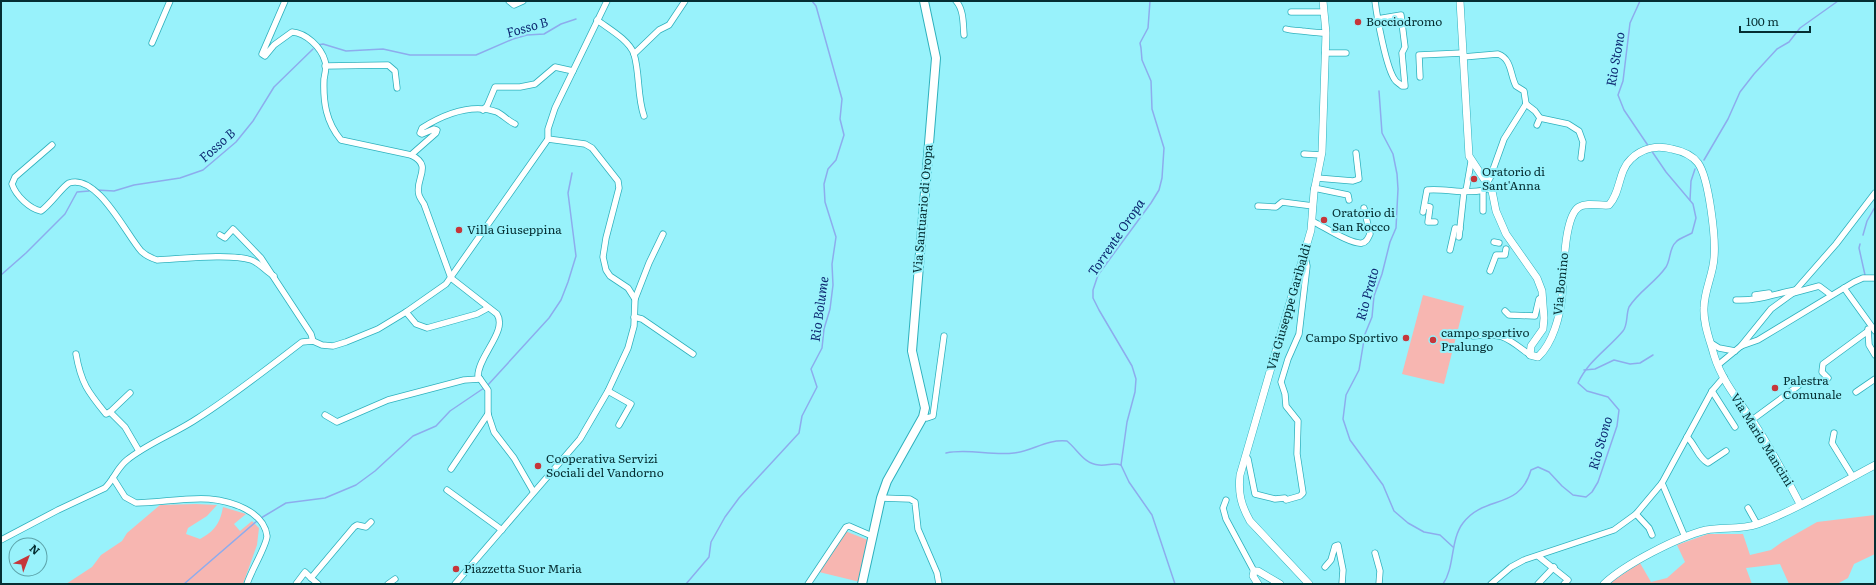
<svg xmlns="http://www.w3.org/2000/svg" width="1876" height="585" font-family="Literata,serif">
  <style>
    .green { fill: #f7b6b1 }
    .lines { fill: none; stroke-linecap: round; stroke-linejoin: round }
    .stream { stroke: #8daced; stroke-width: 1.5 }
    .minor-casing { stroke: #2eb1bd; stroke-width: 7 }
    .tertiary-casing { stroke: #2eb1bd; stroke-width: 8 }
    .secondary-casing { stroke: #2eb1bd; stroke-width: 10 }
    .minor { stroke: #fff; stroke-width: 5.5 }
    .tertiary { stroke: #fff; stroke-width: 7 }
    .secondary { stroke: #fff; stroke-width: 8 }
    .poi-dot { fill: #c6363a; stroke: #98f2fb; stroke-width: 1.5 }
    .labels { text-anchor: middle; stroke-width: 4; stroke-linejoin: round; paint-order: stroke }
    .poi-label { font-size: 12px; fill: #052e32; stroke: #98f2fb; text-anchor: start }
    .street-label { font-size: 12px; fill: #052e32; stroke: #98f2fb }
    .water-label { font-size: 13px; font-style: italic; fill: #0d2972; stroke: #98f2fb }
  </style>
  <rect width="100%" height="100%" fill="#98f2fb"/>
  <g class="green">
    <polygon points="1423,295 1464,306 1444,384 1402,374"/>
    <path d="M196,504L217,505L207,516L188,528L186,534L200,539C215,531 220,523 223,507L246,514L234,524L240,531L252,521L259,528L257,545L243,584H66L92,567L101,555L122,541L127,533L160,505Z"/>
    <polygon points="1875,515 1875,554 1854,564 1848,578 1837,584 1789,584 1780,564 1746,568 1752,584 1608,584 1640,563 1651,582 1667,578 1685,562 1677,545 1708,534 1743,534 1750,555 1771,550 1782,542 1817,522"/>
    <polygon points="845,531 868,540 860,582 819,572"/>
  </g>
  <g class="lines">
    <g class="stream">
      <polyline points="1150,1 1148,28 1140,43 1141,48 1142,60 1151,81 1152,109 1164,148 1162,178 1159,190 1151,203 1098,275 1093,290 1093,298 1099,310 1132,366 1136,379 1135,392 1127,422 1121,465 1129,482 1152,515 1175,584"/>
      <polyline points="1640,1 1630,23 1623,81 1618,95 1624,110 1649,147"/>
      <polyline points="318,45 323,44 346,51 383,49 410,55 476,55 513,39 527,35 544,34 561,24 576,19"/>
      <polyline points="1379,91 1382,133 1393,154 1397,174 1398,189 1396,228 1390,242 1382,274 1374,296 1372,317 1365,334 1359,370 1346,395 1343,419 1350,440 1383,485 1394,511 1408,523 1424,532 1440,535 1453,547"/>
      <polyline points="1704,160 1728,119 1740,92 1754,74 1777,49 1789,42 1800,28 1838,1"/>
      <polyline points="97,190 114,191 134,185 180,178 203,170 236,142 253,121 274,87 313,49"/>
      <polyline points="1690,200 1691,181 1695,169"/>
      <polyline points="1863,235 1867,221 1875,207"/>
      <polyline points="1860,244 1859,248 1865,275"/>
      <polyline points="1,275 26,253 65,214 77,192 89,191"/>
      <polyline points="1584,370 1595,369 1614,360 1630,364 1640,363 1653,355"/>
      <polyline points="487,386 549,318 561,300 568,282 576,256 568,193 572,173"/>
      <path d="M946,453C968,448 991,456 1014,453C1033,451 1046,439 1067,441C1078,450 1084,464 1099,465C1108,466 1113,462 1121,465"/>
      <polyline points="261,518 286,503 325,498 356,485 375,471 413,436 436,426 450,411 484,388"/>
      <polyline points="184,584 257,521"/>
      <polyline points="686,584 709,557 711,542 725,517 739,498 799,433 802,416 817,387 811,369 822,348 824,329 830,309 833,285 832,264 836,237 825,202 824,184 828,169 836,160 844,135 840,119 842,99 816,6 812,1"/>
      <path d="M1443,584C1455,567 1450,540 1463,523C1485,494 1519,511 1531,470L1538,467L1549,472L1562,486L1573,495L1586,497L1592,492L1598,482L1617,426L1619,410L1608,397L1587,391L1578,383C1588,361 1608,349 1623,331C1628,325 1626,314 1629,307C1639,291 1655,283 1666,267C1671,259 1669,248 1676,242C1679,238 1687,236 1692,233L1696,218L1693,204L1666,172L1651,150"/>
    </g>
    <defs>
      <g id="minor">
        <path d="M285,1L262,54L265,56L274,45L292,32C306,33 321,47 325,61C327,66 325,74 324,79C323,102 326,122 341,140L411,155C434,166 414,179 419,195C420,198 422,201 424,204L451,278L497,314C508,331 478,356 478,376L488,390V414L494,432L514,458L533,491"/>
        <polyline points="509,1 514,5 523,1"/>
        <path d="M956,1C964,10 963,24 964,35"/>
        <path d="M1375,1C1377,17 1386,68 1395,80C1396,82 1400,84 1402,86H1405L1402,53L1405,47L1401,15L1377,19"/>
        <polyline points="1291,12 1324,12"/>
        <path d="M597,20C609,29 629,40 634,54C640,74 637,96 644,116"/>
        <path d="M1286,29C1292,31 1296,30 1302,31C1310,32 1317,33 1326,33"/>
        <polyline points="152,43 170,1"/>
        <polyline points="1325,53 1346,53"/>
        <polyline points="634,54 659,30 669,25 685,1"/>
        <path d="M1463,57L1498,54C1512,59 1510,75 1516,86L1524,91L1526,104L1504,139L1490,178L1487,183"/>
        <polyline points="325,66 388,65 395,71 397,88"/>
        <polyline points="1420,77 1419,55 1463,53"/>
        <polyline points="1526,104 1535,111 1540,118 1537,125"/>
        <polyline points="483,110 487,106 495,87 520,87 535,84 555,67 573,71"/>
        <polyline points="1540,118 1568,124 1579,131 1583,142 1581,158"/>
        <path d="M52,145L15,177L12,184C16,196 30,209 41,211C50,205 63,186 69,183C97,173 126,234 141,251C146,256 151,258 157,260C180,259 230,253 251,260C260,263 265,271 274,276"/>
        <polyline points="1304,154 1321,155"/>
        <path d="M411,155L436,133L437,130L434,129L422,134L420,133L422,128C443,115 471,103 497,112C503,115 508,121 515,124"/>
        <polyline points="1317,178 1353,181 1359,179 1356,153"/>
        <polyline points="1314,188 1348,195 1349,200"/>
        <polyline points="1466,191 1471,162"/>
        <polyline points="1483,191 1483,211"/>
        <polyline points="1258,206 1276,207 1282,202 1313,206"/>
        <polyline points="1425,206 1430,207 1428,222 1435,222"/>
        <path d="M1423,212L1427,190C1447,188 1471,196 1490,188"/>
        <path d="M1312,221C1323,226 1351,245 1362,243C1367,242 1368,238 1370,234L1364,208"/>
        <polyline points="220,235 225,238 233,229 261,258 311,334 313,341"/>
        <polyline points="1459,237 1464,191"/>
        <polyline points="1494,242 1499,243"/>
        <polyline points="1450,250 1455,228 1460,229"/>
        <polyline points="1490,271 1496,255 1505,255 1506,249"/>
        <polyline points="1844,288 1875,331"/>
        <polyline points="1793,293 1819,286 1831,295"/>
        <polyline points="1755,295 1769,293"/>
        <polyline points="635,299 649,263 663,234"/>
        <path d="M1736,300C1757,301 1775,294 1795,290"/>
        <polyline points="1505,311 1509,315 1535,316 1539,299 1542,297"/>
        <polyline points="406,312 416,324 427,328 477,314 488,308"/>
        <polyline points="634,317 642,319 693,354"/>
        <polyline points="1868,329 1869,345 1875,355"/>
        <path d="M1473,336C1503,332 1507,338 1530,355"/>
        <polyline points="1711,343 1719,348 1735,351"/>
        <polyline points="1741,346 1771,309 1793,293 1836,244 1875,193"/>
        <path d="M76,354C81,383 88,392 106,414L110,412L130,393"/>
        <polyline points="1718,365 1741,346 1758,340 1854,282 1863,278 1875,278"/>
        <polyline points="1828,378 1822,372 1823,364 1868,331"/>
        <polyline points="608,391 631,404 619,425"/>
        <polyline points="1712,391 1735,427"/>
        <polyline points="1856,392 1875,379"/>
        <polyline points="110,412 125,427 139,451"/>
        <polyline points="325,415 337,422 388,400 464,380 480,379"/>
        <polyline points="923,417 927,418 933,416 944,336"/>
        <polyline points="1752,420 1798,386"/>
        <polyline points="1834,433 1832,443 1853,477"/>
        <path d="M1687,437C1695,444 1698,458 1708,463L1726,451"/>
        <polyline points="1246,456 1248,459 1255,494 1275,499 1285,498 1286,500 1300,496 1303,493 1297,454 1298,421 1286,406 1285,394 1281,382 1288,359 1299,334 1307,266 1306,261 1303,260"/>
        <polyline points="451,469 488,414"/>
        <path d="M113,478L125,497L136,503C158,503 188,497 209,499C231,501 264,511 267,536C267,545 250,573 247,584"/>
        <polyline points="1662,483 1685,537"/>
        <polyline points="447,490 502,530"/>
        <polyline points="881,498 910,499 915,502 918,529 937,573 939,584"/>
        <polyline points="1226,500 1223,508 1226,519 1254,571"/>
        <polyline points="1748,508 1757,524"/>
        <polyline points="1636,514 1649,528 1652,535"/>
        <path d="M1,540L58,510L105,488C114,479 117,468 127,460C148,443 176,433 198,418C234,395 268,368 302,342L313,341L322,345L333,346L346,342L378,329L406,312L446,284L548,139V129L555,108L607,1"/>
        <polyline points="1375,553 1380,571 1379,584"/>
        <polyline points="1538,556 1568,580 1564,584"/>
        <polyline points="1325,567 1331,560 1335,546 1338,545 1343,570 1342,584"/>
        <polyline points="311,578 318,584"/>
        <polyline points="296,584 305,572 311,578 354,527 357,525 366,527 371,522"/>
        <polyline points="388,584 395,579"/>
        <polyline points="455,584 580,439 608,391 628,348 634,326 635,299 628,288 610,276 606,270 603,257 606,238 619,188 618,181 592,148 585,144 548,139"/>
        <polyline points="808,584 846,527 849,526 872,536"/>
        <polyline points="1491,584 1511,567 1524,560 1614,530 1636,514 1662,483 1712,391 1724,377"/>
        <polyline points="1538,584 1554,567"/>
      </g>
      <g id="tertiary">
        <path d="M1460,1L1469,156L1492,191L1496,211L1506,234L1537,278L1542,291L1544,318L1543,329L1531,346L1530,355L1538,357C1553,343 1560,316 1562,296C1564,277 1563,217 1579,207C1587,202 1600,206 1609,205C1621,192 1618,171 1631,159C1642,148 1657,145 1672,149C1682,151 1692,155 1698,163C1709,178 1716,239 1714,258C1713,275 1704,291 1704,308C1703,324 1710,340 1714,355C1721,379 1738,400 1752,420C1770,447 1785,475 1800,504"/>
        <polyline points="1258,584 1253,576 1254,571 1258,571 1280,584"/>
        <path d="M1309,584L1250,521C1241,505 1238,493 1240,475L1311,230L1314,192L1322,152L1326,33L1323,1"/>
        <path d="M1604,584C1625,564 1678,537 1706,530C1723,527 1741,530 1758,524C1798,509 1837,485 1875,465"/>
      </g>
      <polyline id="secondary" points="862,584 881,498 887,481 923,417 925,408 912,351 936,58 924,1"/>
    </defs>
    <use href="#minor" class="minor-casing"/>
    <use href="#tertiary" class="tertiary-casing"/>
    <use href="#secondary" class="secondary-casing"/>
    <use href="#minor" class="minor"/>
    <use href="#tertiary" class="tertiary"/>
    <use href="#secondary" class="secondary"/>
  </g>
  <g class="poi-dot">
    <circle cx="1358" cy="22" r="4"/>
    <circle cx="1474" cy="179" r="4"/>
    <circle cx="1324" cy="220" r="4"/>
    <circle cx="459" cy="230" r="4"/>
    <circle cx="1406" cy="338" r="4"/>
    <circle cx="1433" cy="340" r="4"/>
    <circle cx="1775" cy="388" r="4"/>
    <circle cx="538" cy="466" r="4"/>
    <circle cx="456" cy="569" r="4"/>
  </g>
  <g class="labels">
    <g class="poi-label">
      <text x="1366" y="26">Bocciodromo</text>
      <text x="1482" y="176">Oratorio di<tspan x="1482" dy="14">Sant'Anna</tspan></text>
      <text x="1332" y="217">Oratorio di<tspan x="1332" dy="14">San Rocco</tspan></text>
      <text x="467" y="234">Villa Giuseppina</text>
      <text x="1441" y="337">campo sportivo<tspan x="1441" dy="14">Pralungo</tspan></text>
      <text x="1398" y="342" text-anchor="end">Campo Sportivo</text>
      <text x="1783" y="385">Palestra<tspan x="1783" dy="14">Comunale</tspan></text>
      <text x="546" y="463">Cooperativa Servizi<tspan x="546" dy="14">Sociali del Vandorno</tspan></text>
      <text x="464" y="573">Piazzetta Suor Maria</text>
    </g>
    <g class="street-label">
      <text transform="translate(923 209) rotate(-85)" y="4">Via Santuario di Oropa</text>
      <text transform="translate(1561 284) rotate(-84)" y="4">Via Bonino</text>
      <text transform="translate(1289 307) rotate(-74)" y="4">Via Giuseppe Garibaldi</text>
      <text transform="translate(1762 440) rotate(58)" y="4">Via Mario Mancini</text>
    </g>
    <g class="water-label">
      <text transform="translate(527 27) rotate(-16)" y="5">Fosso B</text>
      <text transform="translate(1615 59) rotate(-80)" y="5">Rio Stono</text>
      <text transform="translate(217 145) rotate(-42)" y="5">Fosso B</text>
      <text transform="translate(1116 237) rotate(-56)" y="5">Torrente Oropa</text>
      <text transform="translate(1367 294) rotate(-75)" y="5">Rio Prato</text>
      <text transform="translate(819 309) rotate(-82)" y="5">Rio Bolume</text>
      <text transform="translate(1600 443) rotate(-74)" y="5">Rio Stono</text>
    </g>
  </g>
  <rect width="1876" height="585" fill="none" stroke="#052e32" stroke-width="4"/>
  <g transform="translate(28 557) rotate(42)"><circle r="19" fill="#98f2fb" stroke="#5da4ab"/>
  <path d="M0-3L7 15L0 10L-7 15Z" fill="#c6363a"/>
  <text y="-6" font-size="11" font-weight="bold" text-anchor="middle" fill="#052e32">N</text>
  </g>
  <path d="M1740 26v6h70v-6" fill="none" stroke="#052e32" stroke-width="2"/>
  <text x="1746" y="26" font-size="12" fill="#052e32" stroke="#98f2fb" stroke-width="3" paint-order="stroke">100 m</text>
</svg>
